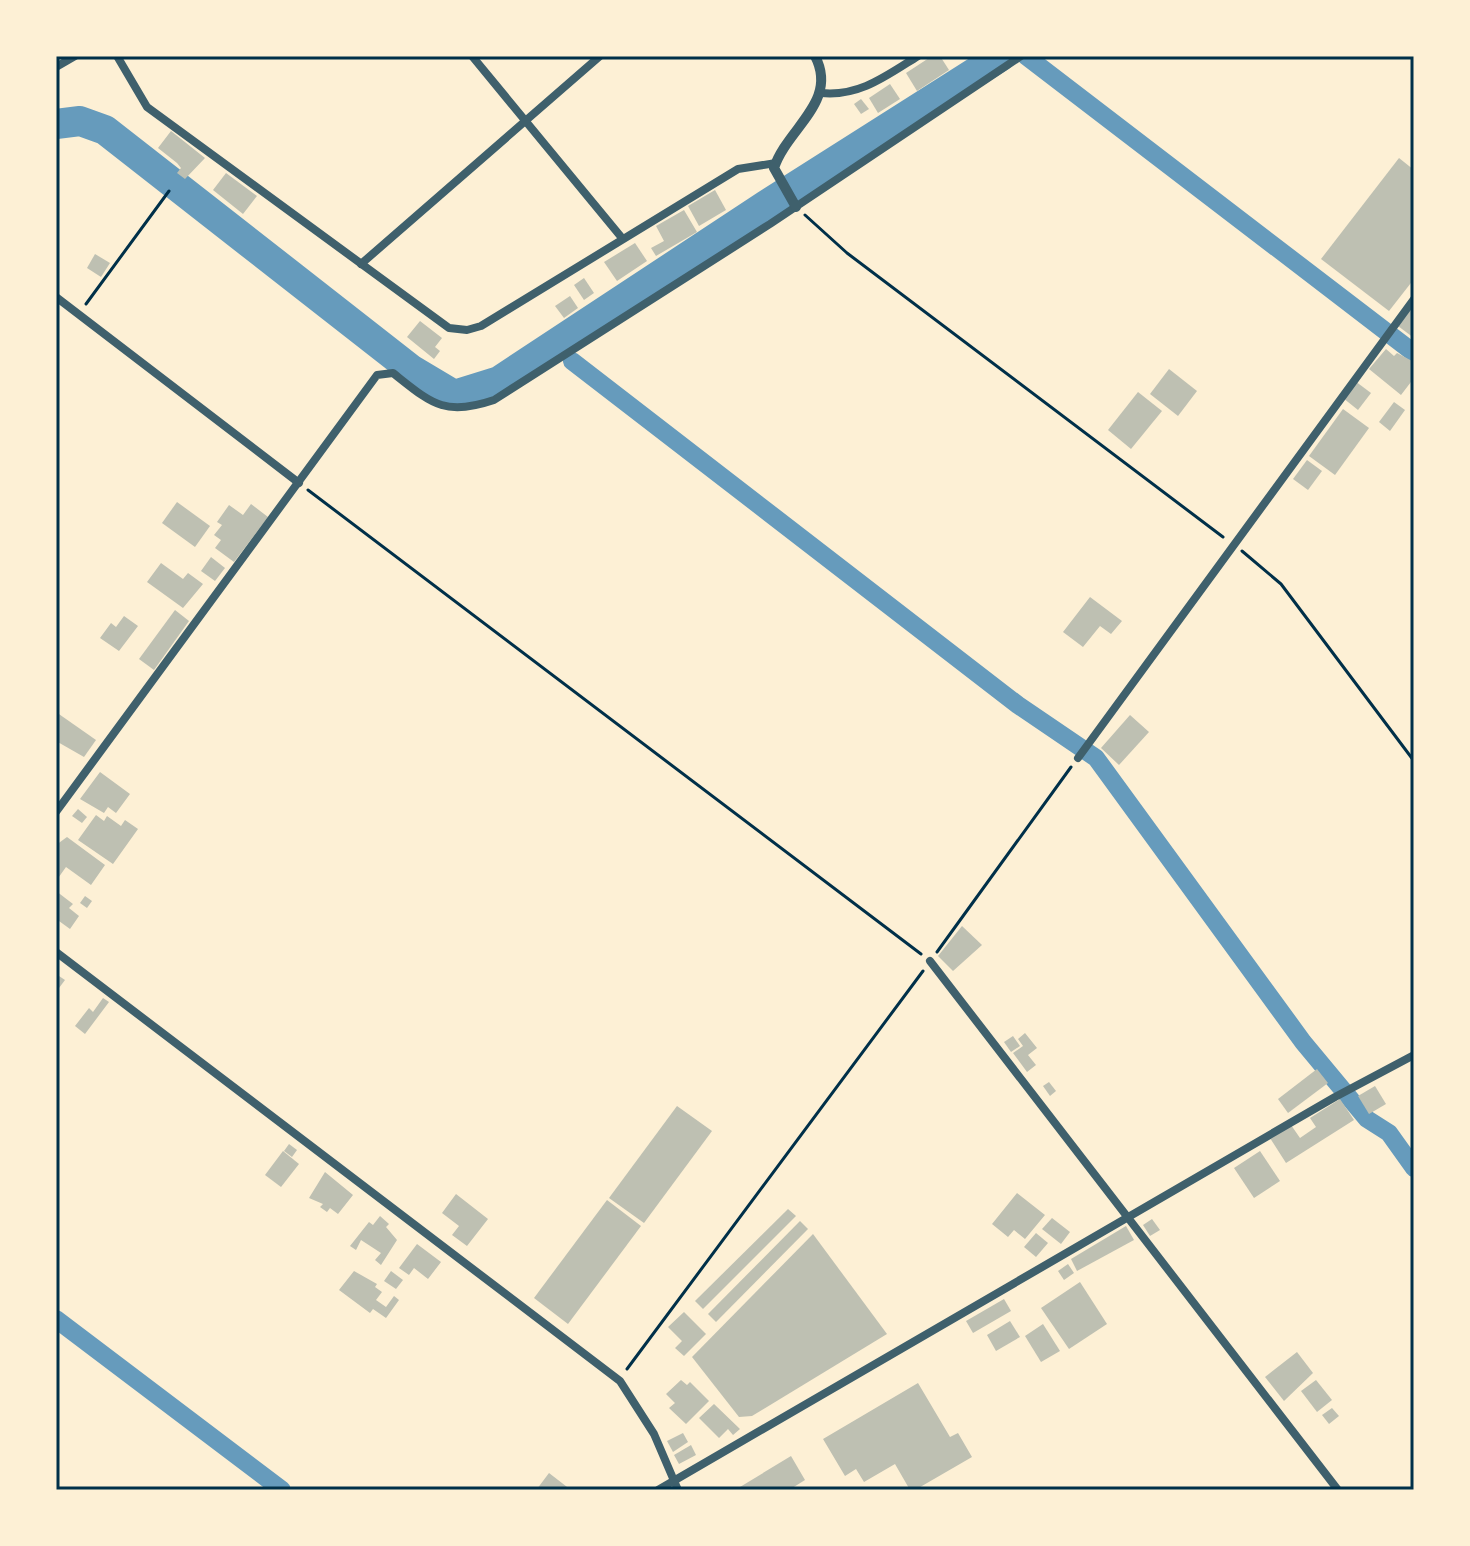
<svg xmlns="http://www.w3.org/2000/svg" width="1470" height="1546" font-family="Poppins,sans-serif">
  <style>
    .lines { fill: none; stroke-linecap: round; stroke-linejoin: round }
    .canal { stroke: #669bbc; stroke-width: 18 }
    .river { stroke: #669bbc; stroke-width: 30 }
    .building { fill: #bec0b2 }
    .path { stroke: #003049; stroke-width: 3 }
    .minor { stroke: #3f606c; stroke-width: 8 }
    .tertiary { stroke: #3f606c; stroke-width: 10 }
    .neatline { fill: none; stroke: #003049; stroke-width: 3 }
  </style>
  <rect width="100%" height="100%" fill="#fdf0d5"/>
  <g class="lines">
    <g class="canal">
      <polyline points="1026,56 1414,353"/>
      <polyline points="572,361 1018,705 1096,758 1303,1042 1367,1119 1389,1133 1414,1168"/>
      <polyline points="56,1319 282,1490"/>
    </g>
    <polyline class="river" points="56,124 80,121 105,130 412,370 454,395 499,381 766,205 1001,56"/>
  </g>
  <g class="building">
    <polygon points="932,56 940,56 949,70 917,91 906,73"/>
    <polygon points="890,84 900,99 878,113 869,98"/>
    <polygon points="861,99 869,109 861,114 854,104"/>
    <polygon points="171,131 205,158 185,179 177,173 181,168 177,163 158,148"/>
    <polygon points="1399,158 1414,170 1414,279 1389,311 1321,259"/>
    <polygon points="226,173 257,196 243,214 213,190"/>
    <polygon points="715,190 726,210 699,226 688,206"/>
    <polygon points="684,210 697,232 656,256 651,248 664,241 656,226"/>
    <polygon points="635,243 647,261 617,281 604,262"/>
    <polygon points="95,254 110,263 101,277 87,268"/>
    <polygon points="584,278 594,293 584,300 574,285"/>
    <polygon points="570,296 578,308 564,318 555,306"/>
    <polygon points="1414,304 1414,338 1398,326"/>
    <polygon points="420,321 442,338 435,347 440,351 434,359 407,337"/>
    <polygon points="1386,349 1394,356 1397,353 1414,362 1414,378 1401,395 1369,369"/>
    <polygon points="1169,369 1197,391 1178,416 1150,394"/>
    <polygon points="1355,381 1371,393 1358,410 1343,398"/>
    <polygon points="1138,392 1162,411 1131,449 1108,430"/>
    <polygon points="1394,402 1405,410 1390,431 1379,422"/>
    <polygon points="1343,409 1369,428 1335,475 1309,456"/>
    <polygon points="1307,460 1322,471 1308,490 1293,479"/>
    <polygon points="177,502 210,526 195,547 162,523"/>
    <polygon points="251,504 268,517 234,562 215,548 221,540 214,535 222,525 217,522 229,505 243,515"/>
    <polygon points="211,557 225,568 215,581 201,571"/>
    <polygon points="161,563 183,579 188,573 203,584 183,608 147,582"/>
    <polygon points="1090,597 1122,621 1111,634 1100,626 1083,647 1063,632"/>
    <polygon points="175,610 189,621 154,670 139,659"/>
    <polygon points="124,616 138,626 119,651 100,638 111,623 116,627"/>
    <polygon points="56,712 96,740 84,757 56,741"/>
    <polygon points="1130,715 1149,732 1119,765 1101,748"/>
    <polygon points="100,772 130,794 116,813 108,807 104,813 80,799"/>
    <polygon points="78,809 87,817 82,823 72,816"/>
    <polygon points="96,815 104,821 107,816 121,826 125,820 138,829 113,864 78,840"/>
    <polygon points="67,837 105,865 91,885 66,867 56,881 56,845"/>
    <polygon points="56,891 73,904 69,908 79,916 70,929 59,921 56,926"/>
    <polygon points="85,896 92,901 87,908 80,903"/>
    <polygon points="962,926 982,945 953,971 938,956"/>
    <polygon points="56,974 65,980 56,992"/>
    <polygon points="103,998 109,1002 85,1034 75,1026 89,1008 93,1012"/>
    <polygon points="1025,1033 1037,1048 1028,1055 1036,1065 1027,1072 1013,1053 1023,1046 1018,1039"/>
    <polygon points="1013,1036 1020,1046 1011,1052 1004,1042"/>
    <polygon points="1317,1069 1328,1083 1288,1113 1278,1099"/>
    <polygon points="1049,1082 1056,1091 1050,1096 1043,1086"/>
    <polygon points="1375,1086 1386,1104 1369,1114 1358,1096"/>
    <polygon points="1340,1099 1354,1120 1286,1163 1270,1138 1291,1125 1300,1138 1316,1127 1310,1118"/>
    <polygon points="677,1106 712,1131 644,1223 609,1198"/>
    <polygon points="289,1144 297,1150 292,1157 284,1151"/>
    <polygon points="283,1151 299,1164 281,1187 265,1175"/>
    <polygon points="1260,1151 1280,1181 1254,1198 1234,1168"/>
    <polygon points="325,1172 353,1195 338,1214 330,1208 327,1212 320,1207 323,1204 309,1198"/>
    <polygon points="1017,1193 1045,1215 1025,1239 1014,1230 1008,1237 992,1224"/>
    <polygon points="456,1194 488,1219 467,1246 452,1235 459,1226 442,1213"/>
    <polygon points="607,1200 641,1226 568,1324 534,1298"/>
    <polygon points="788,1209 796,1216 703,1309 695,1301"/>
    <polygon points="380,1216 389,1224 386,1227 397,1240 381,1265 375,1260 381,1253 361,1240 356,1250 350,1246 369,1222 373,1225"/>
    <polygon points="1052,1218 1070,1232 1061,1244 1042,1229"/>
    <polygon points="1152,1219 1160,1230 1150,1236 1143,1225"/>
    <polygon points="800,1221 808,1229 716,1322 708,1314"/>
    <polygon points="1126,1226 1134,1240 1077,1271 1071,1259"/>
    <polygon points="1036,1233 1048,1243 1036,1257 1024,1247"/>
    <polygon points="813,1234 887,1334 752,1416 739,1417 692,1357"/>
    <polygon points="417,1244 441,1262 428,1279 414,1268 409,1275 399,1268"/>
    <polygon points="1068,1264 1074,1273 1064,1280 1058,1271"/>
    <polygon points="354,1271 377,1284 375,1287 382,1292 376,1300 386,1307 394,1296 399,1300 386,1318 373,1309 370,1313 339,1290"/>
    <polygon points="391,1271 403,1280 396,1289 384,1281"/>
    <polygon points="1080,1282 1107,1324 1069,1349 1041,1308"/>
    <polygon points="1004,1299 1011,1311 973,1333 966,1321"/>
    <polygon points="684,1312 706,1334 684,1356 675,1348 682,1341 668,1327"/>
    <polygon points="1010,1321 1020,1337 996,1351 987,1335"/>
    <polygon points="1043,1324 1060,1351 1041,1362 1025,1336"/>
    <polygon points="1297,1352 1313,1373 1284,1401 1265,1377"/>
    <polygon points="681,1380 687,1385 690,1382 709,1401 686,1424 669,1408 675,1403 666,1394"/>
    <polygon points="1316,1380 1332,1400 1317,1412 1301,1391"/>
    <polygon points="918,1383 950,1437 958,1433 972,1457 915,1490 910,1490 895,1464 864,1482 856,1469 845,1476 823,1439"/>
    <polygon points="714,1404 740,1429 733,1435 728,1429 719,1438 699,1418"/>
    <polygon points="1332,1408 1339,1416 1329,1424 1322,1415"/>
    <polygon points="683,1433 688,1442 673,1452 667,1441"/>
    <polygon points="691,1445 696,1455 679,1464 674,1455"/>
    <polygon points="791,1456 805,1480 789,1490 735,1490"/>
    <polygon points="549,1473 571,1490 537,1489"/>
  </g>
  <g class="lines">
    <g class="path">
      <polyline points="805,215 847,253 1223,537"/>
      <polyline points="86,304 169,191"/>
      <polyline points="308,490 921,954"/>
      <polyline points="1242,551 1281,584 1414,761"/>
      <polyline points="937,952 1071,767"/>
      <polyline points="627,1369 923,971"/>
    </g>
    <g class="minor">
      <polyline points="117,56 147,107 449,328 467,330 481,326 738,169 776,163"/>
      <polyline points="472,56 622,238"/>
      <polyline points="56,67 75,56"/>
      <path d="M821,93C859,97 886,76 918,56"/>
      <polyline points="361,264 600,56"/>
      <polyline points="56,297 299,483"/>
      <polyline points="1078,758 1414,299"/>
      <path d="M56,812L377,375L393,373C431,403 444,417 494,400L770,224L1021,56"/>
      <polyline points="56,952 620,1381 654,1434 678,1490"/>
      <polyline points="930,961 1338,1490"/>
      <polyline points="658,1490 1335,1097 1414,1055"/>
    </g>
    <path class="tertiary" d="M796,207L774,168C787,128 839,102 815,56"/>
  </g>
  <rect width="1470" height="1546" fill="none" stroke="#fdf0d5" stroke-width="116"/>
  <rect x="58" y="58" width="1354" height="1430" class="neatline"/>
</svg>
